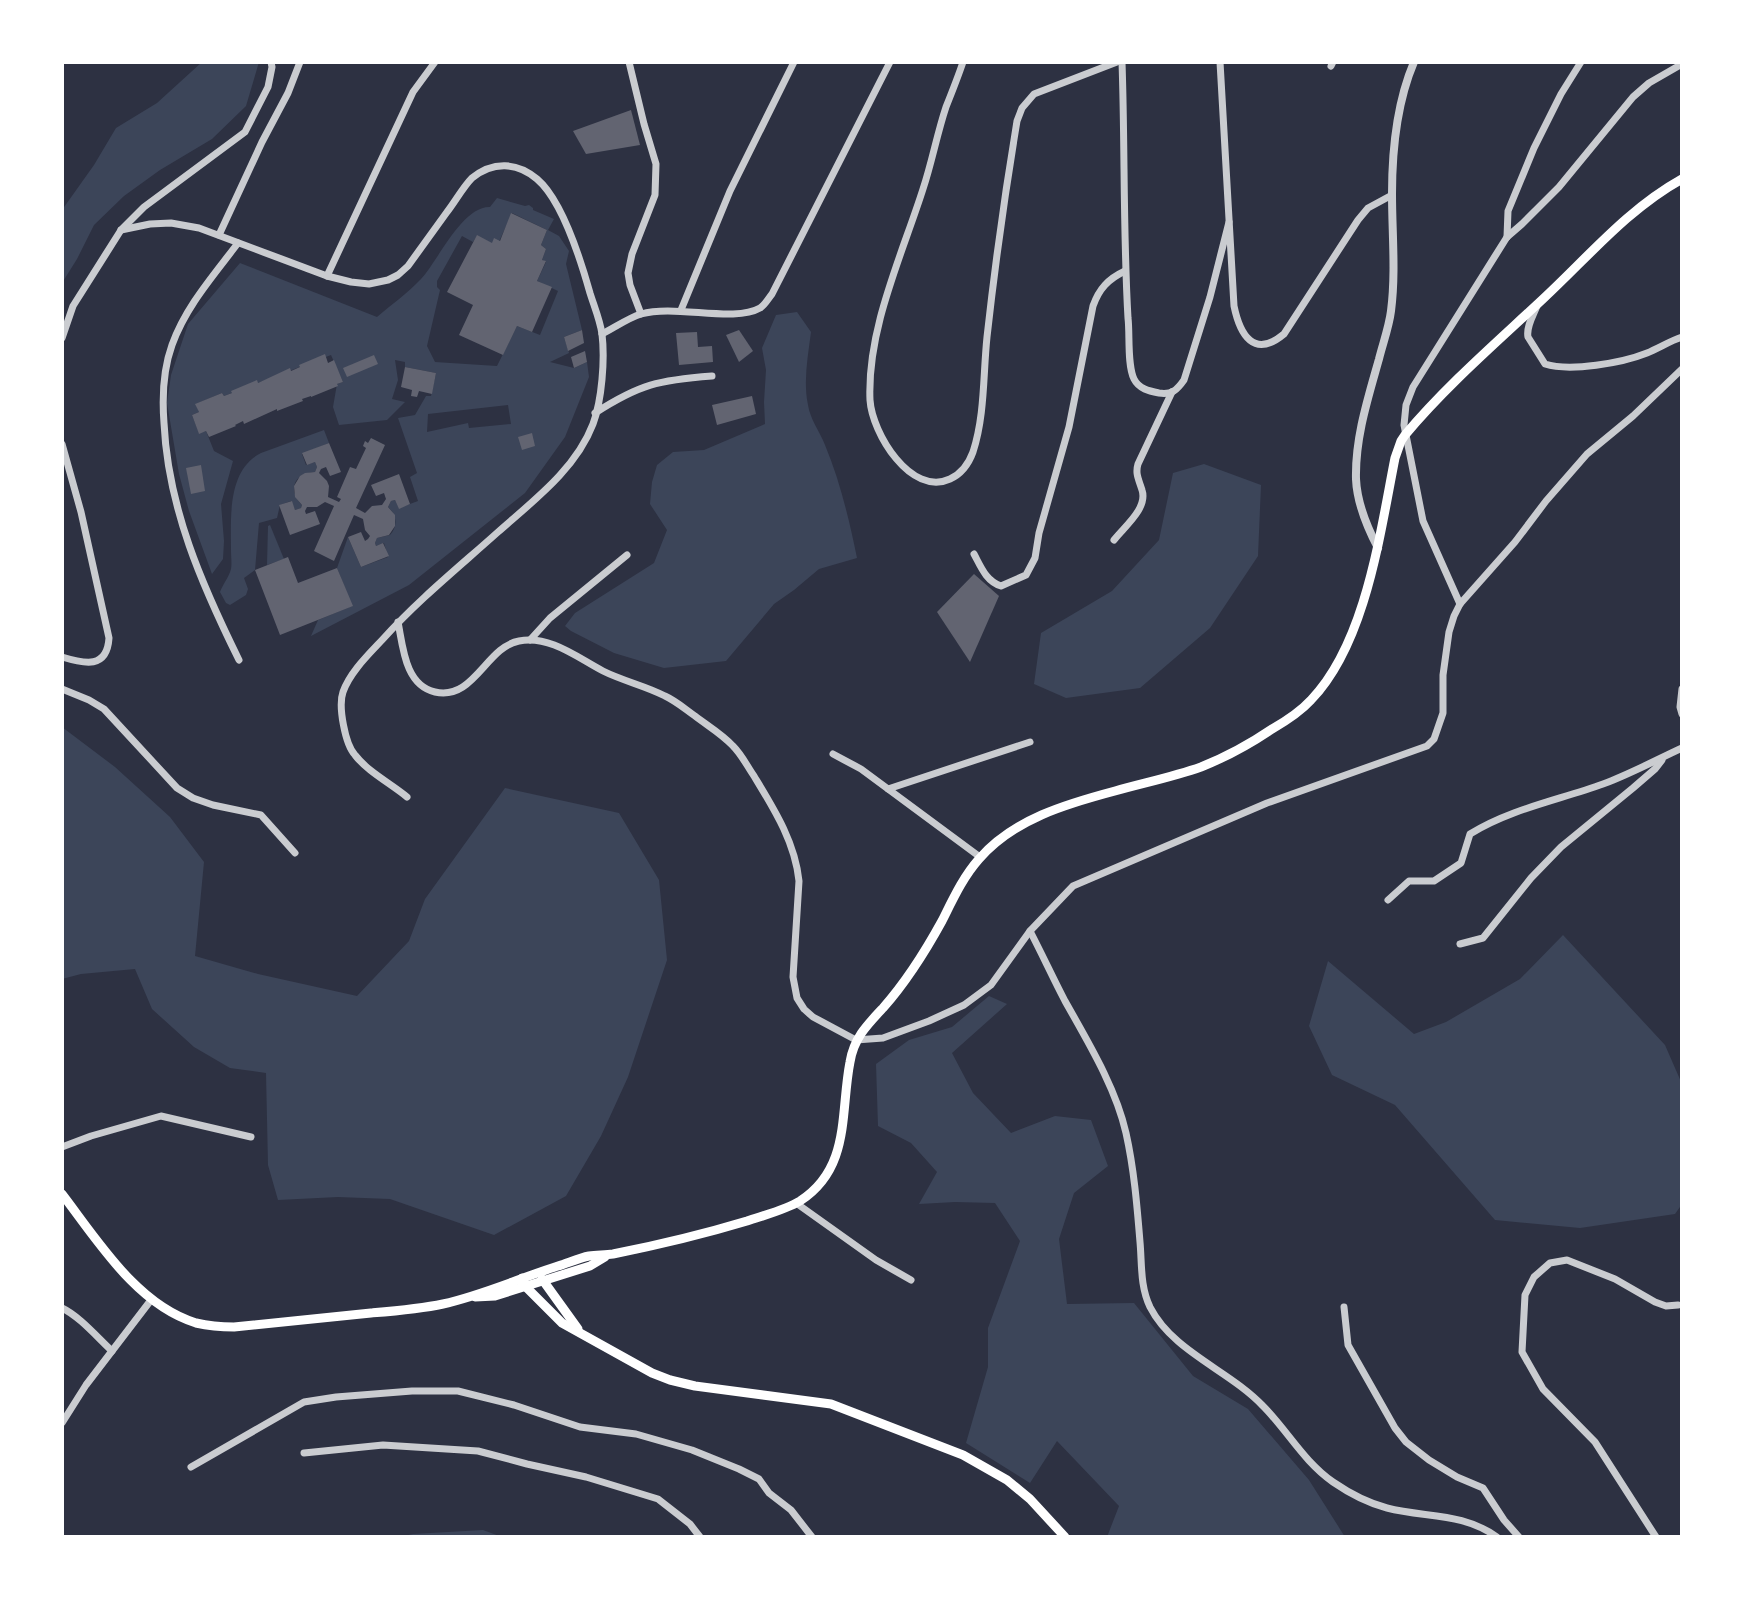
<svg xmlns="http://www.w3.org/2000/svg" width="1744" height="1599" font-family="'Titillium Web',sans-serif">
  <style>
    .green { fill: #3c4559; fill-rule: evenodd }
    .building { fill: #626471 }
    .lines { fill: none; stroke-linecap: round; stroke-linejoin: round }
    .minor { stroke: #caccd0; stroke-width: 7 }
    .tertiary { stroke: #caccd0; stroke-width: 8 }
    .secondary { stroke: #fff; stroke-width: 9 }
  </style>
  <rect width="100%" height="100%" fill="#2d3142"/>
  <g class="green">
    <polygon points="202,62 259,62 246,106 212,139 160,170 124,196 94,225 77,259 62,283 62,210 94,165 116,128 157,103"/>
    <path d="M497,198L525,206L529,205L533,208V210L554,219L548,230L559,236L569,251L566,264L582,330L564,337L569,353L550,362L574,368L587,362L589,377L565,437L525,493L409,585L311,636L318,620L352,606L337,568L348,537L361,567L388,557L384,543L376,546L375,543L377,538L390,535C398,526 397,515 388,507L391,501L395,500L399,508L418,501L410,477L417,473L398,418L415,415L426,396H431L436,373L405,367V362L395,360L398,380L392,399L405,402L387,420L339,425L333,407L337,384L343,382L331,355L224,396L222,393L196,404L199,412L192,415L199,433L206,431L214,451L233,461L221,504L224,541L223,559L212,574L189,511L179,474L167,403L171,375L188,324L240,263L377,317C392,304 408,293 421,279C438,261 462,206 490,207ZM512,213L547,230L541,245L546,249L542,260L546,262L537,281L558,291L540,335L517,326L497,366L435,362L427,346L440,290L437,287V281L462,236L473,242L477,236L497,246ZM508,405L511,424L469,428L468,423L427,432L428,414Z"/>
    <path d="M797,312L811,332C808,356 803,381 808,405C810,419 820,432 825,445C840,481 849,519 857,558L819,569L794,590L774,604L726,661L664,668L614,653L571,631L565,626L575,613L654,563L667,530L650,504L652,482L657,465L673,452L704,450L765,424L764,402L766,370L762,348L776,315Z"/>
    <path d="M324,430L329,443L302,454L306,465L315,462L317,467L315,472C294,473 287,490 302,505L301,508L295,510L291,501L280,505L277,518L259,523L255,570L244,578L248,589L246,595L230,605L226,603L220,592C223,584 229,577 231,569C232,564 231,556 231,550C231,518 227,470 261,453Z"/>
    <polygon points="1204,464 1261,485 1258,556 1210,628 1140,688 1066,698 1034,684 1041,633 1112,591 1159,540 1173,473"/>
    <polygon points="270,525 284,559 267,565 268,526"/>
    <polygon points="62,727 115,767 170,817 204,862 195,956 258,974 357,996 409,941 425,899 505,788 619,813 659,880 667,960 628,1077 601,1136 566,1196 494,1235 390,1199 338,1197 278,1200 268,1165 266,1073 230,1068 194,1047 152,1009 135,969 81,974 62,979"/>
    <polygon points="1563,935 1665,1045 1682,1084 1682,1204 1675,1214 1580,1228 1495,1220 1395,1105 1332,1075 1309,1026 1328,961 1414,1034 1446,1022 1520,979"/>
    <polygon points="989,996 1007,1004 952,1053 973,1093 1011,1133 1055,1116 1091,1120 1108,1166 1074,1193 1059,1239 1067,1304 1134,1303 1193,1376 1248,1409 1309,1480 1345,1537 1107,1537 1119,1506 1057,1441 1030,1483 966,1443 988,1367 988,1328 1020,1241 995,1203 955,1202 919,1204 937,1172 911,1143 878,1126 876,1064 909,1040 952,1027"/>
    <polygon points="483,1530 502,1537 399,1537 413,1534"/>
  </g>
  <g class="building">
    <polygon points="631,110 640,145 586,154 573,131"/>
    <polygon points="511,213 547,230 541,245 546,249 542,260 546,261 537,281 552,287 532,332 517,326 503,355 459,335 473,305 447,292 477,235 492,243 494,238 500,241"/>
    <polygon points="582,330 584,343 568,351 564,337"/>
    <polygon points="739,330 753,351 739,362 726,335"/>
    <polygon points="697,332 698,347 712,346 713,362 679,365 676,333"/>
    <polygon points="585,351 587,362 574,368 571,357"/>
    <polygon points="325,354 328,363 334,360 343,382 337,384 338,386 311,397 311,396 302,399 303,401 277,411 277,409 244,424 243,421 235,425 236,426 209,437 206,431 199,434 192,415 199,412 195,404 222,393 224,396 232,393 231,391 257,380 258,383 290,368 291,371 300,367 299,365"/>
    <polygon points="374,355 378,364 347,377 343,368"/>
    <polygon points="405,367 436,373 432,394 419,391 417,397 411,396 412,390 401,387"/>
    <polygon points="752,396 756,414 717,425 712,405"/>
    <polygon points="532,433 535,446 522,450 518,437"/>
    <polygon points="371,438 385,445 356,508 365,513 372,506 382,505 386,499 384,493 376,496 371,485 399,474 410,504 399,509 395,500 391,501 388,507 395,515 395,526 389,535 377,538 375,543 376,546 383,543 389,556 361,567 348,537 361,532 365,541 368,539 370,536 365,530 363,519 354,515 334,561 314,551 334,506 325,502 317,507 307,507 305,511 306,514 315,511 320,524 290,535 279,505 292,501 295,510 301,508 302,505 295,497 294,486 300,476 305,473 315,472 317,467 315,462 307,465 302,453 329,443 341,472 330,476 326,467 321,469 319,473 327,481 329,486 328,497 339,502 341,499 337,497 350,467 356,469 366,448 363,446 365,441 368,443"/>
    <polygon points="201,465 205,491 191,494 186,468"/>
    <polygon points="288,557 298,583 337,568 353,606 280,635 255,570"/>
    <polygon points="974,574 999,596 970,662 937,612"/>
  </g>
  <g class="lines">
    <g class="minor">
      <polyline points="629,62 644,124 656,164 655,195 632,254 628,273 630,285 641,314"/>
      <path d="M963,62C958,77 952,92 946,107C937,134 932,162 923,189C902,255 867,329 870,400C872,433 911,497 950,479C961,474 969,463 973,452C985,415 983,375 987,337C995,265 1005,193 1017,121L1022,108L1034,94L1117,62"/>
      <path d="M1122,62C1125,147 1123,233 1128,318C1130,334 1127,365 1134,379C1139,389 1149,391 1159,393C1172,395 1177,390 1184,380L1210,297L1229,222"/>
      <path d="M1220,62L1234,306C1240,335 1254,359 1284,334L1358,220L1368,208L1392,195"/>
      <polyline points="1331,66 1333,62"/>
      <path d="M121,230L150,224L171,223L199,228L327,276L351,282L369,284L388,280L398,275L408,266C421,248 434,230 447,212C455,202 463,187 472,178C493,161 517,162 537,179C563,201 581,261 590,293C594,306 600,320 602,334C605,359 602,400 593,424C576,469 533,501 498,532C459,567 418,600 383,639C369,654 350,672 343,692C338,706 345,744 355,755C368,772 390,783 407,797"/>
      <polyline points="219,235 262,142 288,93 300,62"/>
      <polyline points="1507,237 1508,211 1534,148 1561,94 1581,62"/>
      <path d="M238,243C214,275 186,306 172,345C163,370 162,397 164,423C168,508 202,585 239,660"/>
      <polyline points="327,276 413,92 435,62"/>
      <path d="M1537,306C1533,316 1526,327 1528,337L1545,364C1570,372 1622,363 1647,353C1659,348 1670,341 1682,337"/>
      <polyline points="681,310 730,191 794,62"/>
      <path d="M602,334C614,328 628,318 641,314C675,304 734,323 760,308C765,305 768,299 772,294L890,62"/>
      <polyline points="62,338 73,306 121,230 144,207 245,132 268,87 272,67 271,62"/>
      <path d="M595,413C640,384 659,380 712,376"/>
      <path d="M62,444L81,512L109,638C107,669 85,664 62,657"/>
      <path d="M1114,540C1125,526 1148,508 1142,490C1139,480 1135,474 1138,464L1172,392"/>
      <path d="M974,554C981,567 986,581 1001,586L1026,575L1035,558L1039,533L1069,427L1093,306C1099,289 1108,279 1125,271"/>
      <polyline points="1460,604 1423,521 1404,425 1406,405 1413,387 1507,237 1522,224 1559,187 1633,97 1649,83 1682,64"/>
      <path d="M398,622C403,647 405,685 435,692C474,701 486,647 519,641C550,635 578,658 603,671C623,681 646,686 665,696C676,701 685,709 695,716C708,726 722,734 733,746C742,755 747,766 754,776C774,809 795,842 799,881L793,977L797,998L804,1009L813,1017L856,1040L883,1038L929,1021L964,1005L991,985L1030,931L1073,886L1267,803L1427,746L1434,739L1443,713V675L1449,632L1454,616L1460,604L1515,542L1546,501L1587,454L1633,416L1682,369"/>
      <polyline points="530,640 550,618 627,555"/>
      <polyline points="62,689 89,700 104,709 177,788 193,798 213,805 261,815 295,853"/>
      <polyline points="1682,689 1680,707 1682,714"/>
      <polyline points="833,754 861,769 980,857"/>
      <polyline points="888,789 1030,742"/>
      <path d="M1388,900L1409,881H1434L1461,863L1470,834C1510,809 1559,800 1603,784C1630,774 1656,760 1682,748"/>
      <path d="M1030,931C1042,954 1053,978 1065,1001C1088,1042 1116,1088 1126,1133C1134,1169 1137,1205 1140,1242C1142,1264 1140,1286 1150,1307C1173,1352 1229,1370 1263,1406C1287,1430 1304,1462 1333,1482C1349,1493 1368,1503 1387,1508C1426,1518 1462,1512 1497,1537"/>
      <polyline points="1460,944 1483,938 1531,878 1561,847 1633,788 1655,769 1662,760"/>
      <polyline points="62,1147 91,1136 161,1116 251,1137"/>
      <polyline points="796,1203 876,1260 911,1280"/>
      <polyline points="1344,1307 1348,1345 1395,1428 1406,1442 1429,1460 1457,1477 1483,1488 1504,1520 1519,1537"/>
      <path d="M62,1308C79,1316 97,1337 112,1351"/>
      <polyline points="62,1423 86,1385 151,1300"/>
      <polyline points="304,1453 383,1445 478,1451 527,1464 586,1477 658,1499 690,1524 700,1537"/>
      <polyline points="191,1467 304,1402 336,1397 412,1391 458,1391 514,1405 580,1427 636,1434 692,1450 739,1469 759,1479 769,1493 791,1510 812,1537"/>
      <polyline points="1656,1537 1595,1442 1543,1389 1522,1352 1525,1295 1534,1277 1550,1263 1567,1260 1615,1279 1655,1302 1666,1306 1678,1305"/>
    </g>
    <path class="tertiary" d="M1378,548C1367,527 1357,503 1356,479C1355,438 1368,398 1379,359C1383,343 1389,327 1391,311C1396,272 1392,233 1392,194C1392,151 1397,102 1414,62"/>
    <g class="secondary">
      <path d="M62,1194C98,1241 137,1305 196,1323C209,1326 221,1327 234,1327C279,1322 325,1318 371,1313C395,1311 420,1309 443,1304C483,1295 520,1278 558,1266C568,1263 579,1258 589,1256C597,1255 605,1255 613,1254C658,1245 704,1234 747,1221C765,1215 785,1210 800,1201C851,1168 840,1113 850,1062C854,1038 867,1025 883,1008C906,982 925,952 942,921C953,899 963,877 979,859C1014,819 1066,804 1115,791C1143,783 1173,777 1201,767C1226,757 1250,744 1272,729C1286,721 1300,712 1311,700C1366,643 1380,533 1395,458L1401,441L1405,435C1447,385 1496,343 1544,298C1589,256 1628,209 1682,179"/>
      <polyline points="522,1278 526,1287 562,1323 652,1373 670,1380 695,1386 831,1404 963,1455 1007,1480 1030,1499 1065,1537"/>
      <polyline points="542,1279 578,1329"/>
      <polyline points="475,1297 495,1296 590,1266 605,1257"/>
    </g>
  </g>
  <rect width="1744" height="1599" fill="none" stroke="#ffffff" stroke-width="128"/>
</svg>
